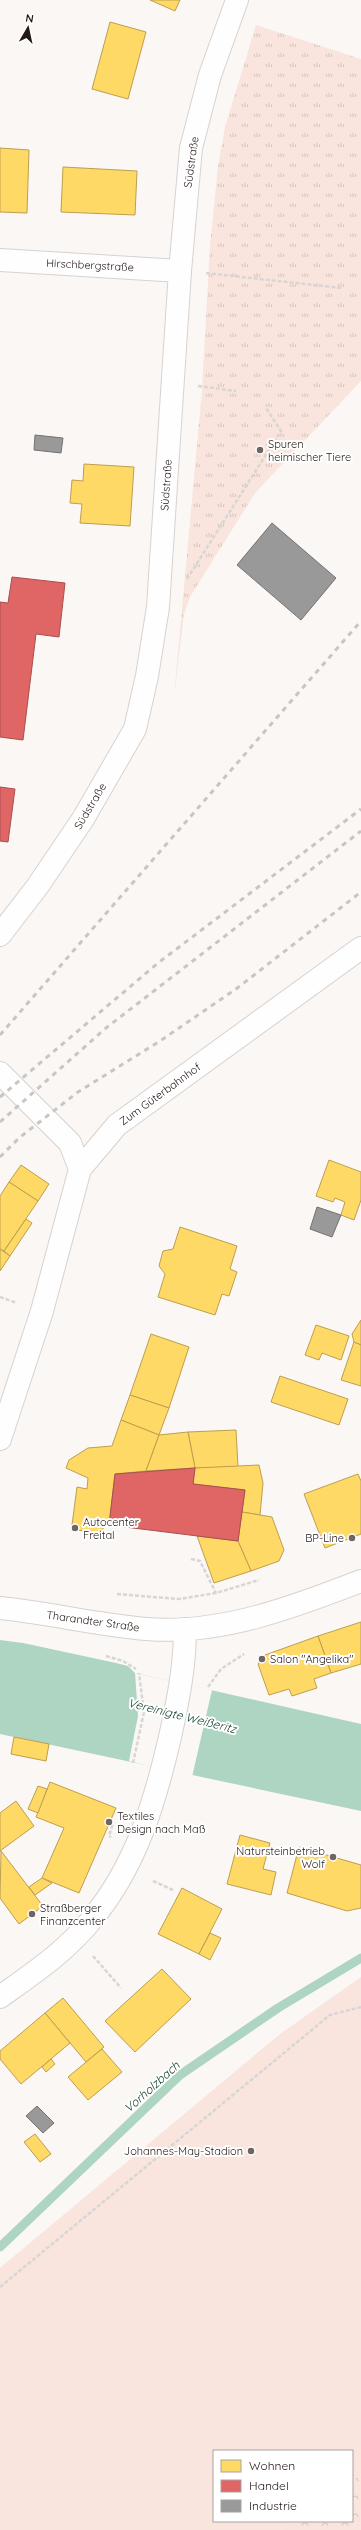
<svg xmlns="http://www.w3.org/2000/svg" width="361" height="2530" font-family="Quicksand,sans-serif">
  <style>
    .grass { fill: url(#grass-tufts) }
    .forest { fill: url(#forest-crowns) }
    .pitch { fill: #f9e5dd }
    .water { fill: #aed4c2 }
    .pier { fill: #faf7f5 }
    .homes { fill: #ffd966; stroke: #bd9f4e }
    .shops { fill: #e06666; stroke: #a74f4e }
    .industry { fill: #999; stroke: #757271 }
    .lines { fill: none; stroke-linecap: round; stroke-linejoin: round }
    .stream { stroke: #aed4c2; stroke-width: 9 }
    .minor-casing { stroke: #d8d2ce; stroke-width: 24 }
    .secondary-casing { stroke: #d8d2ce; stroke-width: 24 }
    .path { stroke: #d7d6d5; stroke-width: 2.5; stroke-dasharray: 4 2; stroke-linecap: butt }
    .minor { stroke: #fefefe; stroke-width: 22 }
    .secondary { stroke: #fefefe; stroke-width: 22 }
    .rail { stroke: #c7c6c5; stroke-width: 3; stroke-dasharray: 5 5; stroke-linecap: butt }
    .poi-dot { fill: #6e6663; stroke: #fff; stroke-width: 1.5 }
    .labels { text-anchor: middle; stroke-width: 4; stroke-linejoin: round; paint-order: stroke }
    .street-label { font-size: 11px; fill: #221815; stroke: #fff }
    .poi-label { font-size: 11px; fill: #221815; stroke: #fff; text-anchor: start }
    .water-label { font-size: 12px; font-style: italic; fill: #164432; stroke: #fff }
  </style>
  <defs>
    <pattern id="grass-tufts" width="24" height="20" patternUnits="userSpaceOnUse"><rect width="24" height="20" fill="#f9e5dd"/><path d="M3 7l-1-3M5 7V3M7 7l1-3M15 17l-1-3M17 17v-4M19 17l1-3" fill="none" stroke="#d5c4bd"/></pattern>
    <pattern id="forest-crowns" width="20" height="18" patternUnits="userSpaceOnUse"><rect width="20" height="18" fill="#f9e5dd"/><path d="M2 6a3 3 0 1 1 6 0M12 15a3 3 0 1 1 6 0" fill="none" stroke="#d5c4bd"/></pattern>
  </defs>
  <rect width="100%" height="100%" fill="#faf7f5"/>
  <polygon class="grass" points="256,25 361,59 361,381 255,493 190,597 184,614 174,697 202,390 210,246 218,166 225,127"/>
  <polygon class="forest" points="361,2474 361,2530 281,2530 294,2521 352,2521 352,2481"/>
  <polygon class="pitch" points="361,1977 361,2474 352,2481 352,2451 214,2451 214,2521 294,2521 281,2530 0,2530 0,2268 280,2034"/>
  <polygon class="water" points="0,1640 23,1643 116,1663 128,1666 135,1673 361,1724 361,1811 0,1734"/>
  <polygon class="pier" points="135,1673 212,1690 192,1777 129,1761 138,1716"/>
  <g class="homes">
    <polygon points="150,0 180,0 175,11"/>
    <polygon points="110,22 146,32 128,99 92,89"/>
    <polygon points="0,148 29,150 27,213 0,212"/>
    <polygon points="63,167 137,171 135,215 61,212"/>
    <polygon points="84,464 134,467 130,526 80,523 82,504 70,503 72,480 83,481"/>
    <polygon points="329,1160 361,1172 361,1200 354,1220 341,1215 345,1202 335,1198 333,1202 316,1196"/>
    <polygon points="21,1165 49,1184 38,1201 9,1182"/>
    <polygon points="9,1182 38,1201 4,1251 0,1249 0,1196"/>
    <polygon points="26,1219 32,1223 10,1256 4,1251"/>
    <polygon points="180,1227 237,1246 230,1269 237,1272 229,1296 222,1294 215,1315 158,1297 165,1274 159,1266 163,1251 173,1249"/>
    <polygon points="0,1249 10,1256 0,1271"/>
    <polygon points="361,1320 361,1345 354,1342 352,1334"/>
    <polygon points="316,1325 349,1336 341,1360 322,1353 319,1360 305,1355"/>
    <polygon points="151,1334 189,1347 169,1408 130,1395"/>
    <polygon points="354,1342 361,1345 361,1386 341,1380"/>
    <polygon points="280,1376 348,1399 339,1425 271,1402"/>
    <polygon points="130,1395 169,1408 159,1435 121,1420"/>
    <polygon points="121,1420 159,1435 146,1471 115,1474 109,1525 104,1524 103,1529 98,1533 77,1530 72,1525 77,1487 87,1489 88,1478 66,1468 69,1460 88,1448 112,1446"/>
    <polygon points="236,1430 238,1467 195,1468 188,1432"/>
    <polygon points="188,1432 195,1468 146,1471 159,1435"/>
    <polygon points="259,1465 263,1483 260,1515 242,1512 245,1490 193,1484 195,1468"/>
    <polygon points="358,1474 361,1481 361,1534 325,1548 304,1494"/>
    <polygon points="242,1512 272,1517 284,1550 279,1561 251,1571 238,1541"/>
    <polygon points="197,1536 238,1541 251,1571 214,1583"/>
    <polygon points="361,1622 361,1664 331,1673 318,1636"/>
    <polygon points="318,1636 331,1673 314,1679 317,1688 292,1696 289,1689 269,1695 258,1664 265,1655"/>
    <polygon points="14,1737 49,1744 46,1761 11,1754"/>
    <polygon points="50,1782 116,1808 79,1893 42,1878 64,1828 36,1817"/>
    <polygon points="38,1786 47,1789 38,1813 28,1809"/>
    <polygon points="16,1801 34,1826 0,1851 0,1813"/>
    <polygon points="240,1835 270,1843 263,1869 276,1872 271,1895 227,1884"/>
    <polygon points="299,1847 361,1865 361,1908 347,1911 287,1893"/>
    <polygon points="1,1851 43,1906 19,1924 0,1898"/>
    <polygon points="42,1878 52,1883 35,1895 29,1887"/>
    <polygon points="182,1888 222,1909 199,1954 158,1934"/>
    <polygon points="210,1933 221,1938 210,1960 199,1954"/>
    <polygon points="162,1969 191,1999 135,2052 105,2021"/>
    <polygon points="63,1998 104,2047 86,2062 45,2013"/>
    <polygon points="45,2013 70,2043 21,2084 0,2059 0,2051"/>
    <polygon points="102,2049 122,2072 88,2100 68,2077"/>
    <polygon points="51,2059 55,2064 46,2072 42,2067"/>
    <polygon points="35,2134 51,2154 40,2162 24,2142"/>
  </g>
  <g class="shops">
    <polygon points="12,577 65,583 59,637 36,634 23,740 0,737 0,602 8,603"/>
    <polygon points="0,787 15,789 8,842 0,841"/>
    <polygon points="195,1468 193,1484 245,1490 238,1541 109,1525 115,1474"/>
  </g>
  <g class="industry">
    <polygon points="35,435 63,438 61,453 34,450"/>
    <polygon points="272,523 336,578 301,620 237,565"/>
    <polygon points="317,1207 341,1215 332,1237 310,1229"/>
    <polygon points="37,2106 54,2123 43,2133 26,2116"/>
  </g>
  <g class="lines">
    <polyline class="stream" points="0,2247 180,2075 278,2008 361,1958"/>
    <defs>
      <g id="minor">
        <polyline points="0,260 180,271"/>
        <polyline points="0,935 37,887 83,819 135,729 147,676 158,607 180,271 191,148 210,75 237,0"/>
        <polyline points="0,1073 70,1143 80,1169"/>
        <polyline points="0,1439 42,1311 80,1169 117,1125 361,948"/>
      </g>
      <g id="secondary">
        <path d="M0,1608C49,1613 98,1625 147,1629C220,1635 294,1607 361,1581"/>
        <path d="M0,1997C32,1974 68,1950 92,1919C136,1866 155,1802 170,1737C178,1701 185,1666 185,1629"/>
      </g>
    </defs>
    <use href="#minor" class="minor-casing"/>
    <use href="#secondary" class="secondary-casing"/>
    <g class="path">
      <polyline points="206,273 341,288"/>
      <polyline points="198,386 236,391"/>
      <polyline points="187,579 281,431 266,408"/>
      <polyline points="0,1297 17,1303"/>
      <polyline points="191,1559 200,1561 216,1593"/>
      <polyline points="117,1594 179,1599 216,1593 259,1580"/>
      <polyline points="106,1656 123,1661 136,1669"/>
      <polyline points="208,1687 221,1669 244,1654"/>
      <polyline points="133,1763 144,1712 139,1673"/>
      <polyline points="109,1822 113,1823 109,1836 111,1837"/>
      <polyline points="153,1881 173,1890"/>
      <polyline points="93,1956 121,1988"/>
      <polyline points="0,2287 330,2015 361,2007"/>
    </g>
    <use href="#minor" class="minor"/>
    <use href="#secondary" class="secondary"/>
    <g class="rail">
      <polyline points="0,1035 361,621"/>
      <polyline points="0,1097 158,963 361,809"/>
      <polyline points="0,1122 106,1028 361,831"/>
      <polyline points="0,1157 19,1138 78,1092 160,1041 236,989 361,892"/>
    </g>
  </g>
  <g class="poi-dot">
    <circle cx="260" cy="450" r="4"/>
    <circle cx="75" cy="1528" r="4"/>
    <circle cx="352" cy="1538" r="4"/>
    <circle cx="262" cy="1659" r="4"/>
    <circle cx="109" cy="1822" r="4"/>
    <circle cx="333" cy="1857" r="4"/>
    <circle cx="32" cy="1914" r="4"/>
    <circle cx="251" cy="2151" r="4"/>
  </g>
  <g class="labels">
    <g class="street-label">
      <text transform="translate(191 162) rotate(-82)" y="4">Südstraße</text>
      <text transform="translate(90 265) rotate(3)" y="4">Hirschbergstraße</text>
      <text transform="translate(166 485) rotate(-86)" y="4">Südstraße</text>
      <text transform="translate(90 806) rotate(-59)" y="4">Südstraße</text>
      <text transform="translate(160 1094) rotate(-36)" y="4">Zum Güterbahnhof</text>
      <text transform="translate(93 1621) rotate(8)" y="4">Tharandter Straße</text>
    </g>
    <g class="poi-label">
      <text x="268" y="448">Spuren<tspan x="268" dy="13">heimischer Tiere</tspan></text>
      <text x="83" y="1526">Autocenter<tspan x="83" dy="13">Freital</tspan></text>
      <text x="344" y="1542" text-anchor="end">BP-Line</text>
      <text x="270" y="1663">Salon "Angelika"</text>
      <text x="117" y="1820">Textiles<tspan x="117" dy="13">Design nach Maß</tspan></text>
      <text x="325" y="1855" text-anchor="end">Natursteinbetrieb<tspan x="325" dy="13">Wolf</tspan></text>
      <text x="40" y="1912">Straßberger<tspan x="40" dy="13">Finanzcenter</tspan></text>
      <text x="243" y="2155" text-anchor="end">Johannes-May-Stadion</text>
    </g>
    <g class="water-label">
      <text transform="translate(182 1716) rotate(14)" y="4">Vereinigte Weißeritz</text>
      <text transform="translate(152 2087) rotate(-42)" y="4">Vorholzbach</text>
    </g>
  </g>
  <rect x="213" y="2450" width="140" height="72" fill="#ffffff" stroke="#a7a3a1"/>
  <rect x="221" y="2460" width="20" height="12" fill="#ffd966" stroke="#a7a3a1"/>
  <text x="249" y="2470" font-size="12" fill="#221815">Wohnen</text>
  <rect x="221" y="2480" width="20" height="12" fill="#e06666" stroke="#a7a3a1"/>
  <text x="249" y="2490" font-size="12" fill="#221815">Handel</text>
  <rect x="221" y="2500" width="20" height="12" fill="#999999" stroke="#a7a3a1"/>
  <text x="249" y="2510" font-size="12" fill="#221815">Industrie</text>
  <g transform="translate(28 28) rotate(9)" stroke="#ffffff" stroke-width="3" paint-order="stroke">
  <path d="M0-3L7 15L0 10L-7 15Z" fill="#221815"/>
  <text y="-6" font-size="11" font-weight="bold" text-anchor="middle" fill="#221815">N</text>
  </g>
</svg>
